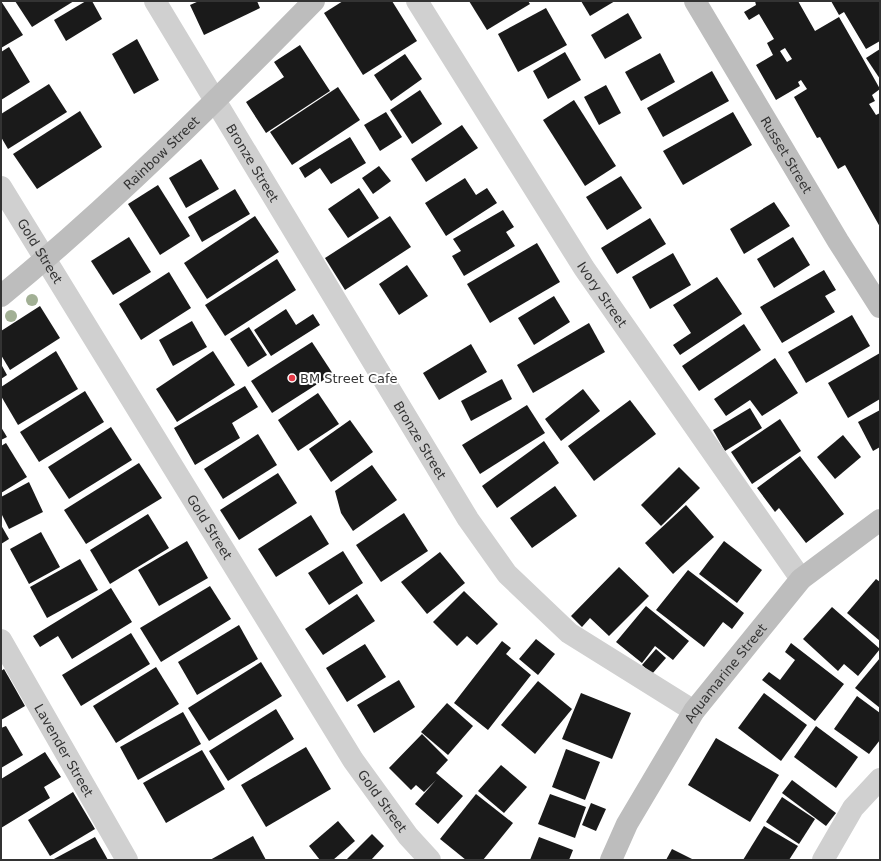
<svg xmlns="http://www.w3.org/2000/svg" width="881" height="861" font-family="'DejaVu Sans',sans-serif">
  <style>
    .building { fill: #1a1a1a; fill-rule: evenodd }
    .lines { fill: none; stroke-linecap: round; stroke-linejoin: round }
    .street { stroke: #d0d0d0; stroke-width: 22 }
    .secondary { stroke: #bdbdbd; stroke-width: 22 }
    .tree { fill: #a2b095 }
    .poi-dot { fill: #e63946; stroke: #fff; stroke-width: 1.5 }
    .labels { text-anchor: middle; stroke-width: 4; stroke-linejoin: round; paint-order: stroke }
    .street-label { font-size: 13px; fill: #333; stroke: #fff }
    .poi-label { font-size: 13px; fill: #333; stroke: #fff; text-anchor: start }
  </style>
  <rect width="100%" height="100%" fill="#fff"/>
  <g class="building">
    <polygon points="1,1 23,35 1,48"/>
    <polygon points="15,1 74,1 32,27"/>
    <polygon points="86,1 92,1 102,19 66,41 54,20"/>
    <polygon points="199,1 257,1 260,8 204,35 190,5"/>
    <polygon points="343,1 392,1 417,41 363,75 324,13"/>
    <polygon points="469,1 528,1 530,4 487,30"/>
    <polygon points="581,1 615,1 590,16"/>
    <path d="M755,1H798L815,31L839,17L862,57L880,89L872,95L875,101L869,104L876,115L880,113V227L845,165L838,169L820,137L817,138L794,97L807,89L801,80L798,82L800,86L776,100L756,65L773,55L767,43L774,39L759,14L749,20L744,12L756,5ZM785,48L792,59L787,62L780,51Z"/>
    <polygon points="831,1 880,1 880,41 866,49 844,12 839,15"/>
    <polygon points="546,8 567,45 518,72 498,34"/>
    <polygon points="628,13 642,38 605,59 591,35"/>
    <polygon points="137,39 159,80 134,94 112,54"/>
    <polygon points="300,45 330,91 266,133 246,102 284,77 274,62"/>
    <polygon points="9,47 30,82 1,100 1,52"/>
    <polygon points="880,49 880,79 866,58"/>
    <polygon points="565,52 581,80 548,99 533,71"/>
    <polygon points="660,53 675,82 641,101 625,72"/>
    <polygon points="405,54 422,79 391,101 374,75"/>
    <polygon points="712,71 729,101 663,137 647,108"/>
    <polygon points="49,84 67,112 8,149 1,137 1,114"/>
    <polygon points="606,85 621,113 599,125 584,97"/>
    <polygon points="338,87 360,120 292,165 270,132"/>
    <polygon points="420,90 442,124 412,144 390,110"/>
    <polygon points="574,100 616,166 585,186 543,120"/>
    <polygon points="80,111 102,147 37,189 13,154"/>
    <polygon points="386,112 402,137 380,151 364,125"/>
    <polygon points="733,112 752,145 683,185 663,151"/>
    <polygon points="462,125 478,148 426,182 411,159"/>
    <polygon points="350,137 366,163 331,184 320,168 305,178 299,168"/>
    <polygon points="201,159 219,189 186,208 169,178"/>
    <polygon points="379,166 391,181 373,194 362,178"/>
    <polygon points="621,176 642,208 607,230 586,197"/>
    <polygon points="465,178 476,195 487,188 497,203 446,236 425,203"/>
    <polygon points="158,185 190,236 160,255 128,204"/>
    <polygon points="359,188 379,218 348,238 328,209"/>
    <polygon points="235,189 250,214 202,242 188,217"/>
    <polygon points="774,202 790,226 744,254 730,229"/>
    <polygon points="503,210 514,227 506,232 515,246 464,276 452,256 461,251 453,239"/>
    <polygon points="255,216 279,252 207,299 184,263"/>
    <polygon points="390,216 411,247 345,290 325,258"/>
    <polygon points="650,218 666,244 617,274 601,248"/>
    <polygon points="129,237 151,272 113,295 91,261"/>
    <polygon points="793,237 810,265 774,288 757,259"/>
    <polygon points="537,243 560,282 490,323 467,284"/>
    <polygon points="673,253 691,285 650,309 632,277"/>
    <polygon points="277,259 296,290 225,336 205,305"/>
    <polygon points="407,265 428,296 399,315 379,284"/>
    <polygon points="824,270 836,290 825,296 835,312 782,343 760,307"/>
    <polygon points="169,272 191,308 141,340 119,304"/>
    <polygon points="717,277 742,314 680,355 673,345 691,333 673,305"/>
    <polygon points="554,296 570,322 534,345 518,318"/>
    <polygon points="40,306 60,338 10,370 1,355 1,331"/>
    <polygon points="286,309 296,325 313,314 320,325 271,356 254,330"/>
    <polygon points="852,315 870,346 806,383 788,352"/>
    <polygon points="192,321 207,347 173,366 159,340"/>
    <polygon points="589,323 605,352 533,393 517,365"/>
    <polygon points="744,324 761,350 699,391 682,366"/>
    <polygon points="249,327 267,355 248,367 230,339"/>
    <polygon points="312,342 333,374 272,413 251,381"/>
    <polygon points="471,344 487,372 439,400 423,373"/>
    <polygon points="56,351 78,389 18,425 1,396 1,387"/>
    <polygon points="213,351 235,385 177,422 156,389"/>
    <polygon points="880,353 880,399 848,418 828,383"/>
    <polygon points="775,358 798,393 762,416 750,400 726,416 714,399"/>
    <polygon points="1,364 7,375 1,379"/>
    <polygon points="502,379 512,399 471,421 461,401"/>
    <polygon points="245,386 258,407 232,423 240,438 195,465 174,428"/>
    <polygon points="583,389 600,411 561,441 545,419"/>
    <polygon points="85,391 104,422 39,462 20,432"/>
    <polygon points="318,393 339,424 298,451 278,420"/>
    <polygon points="630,400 656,434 594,481 568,446"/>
    <polygon points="527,405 545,433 480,474 462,445"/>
    <polygon points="750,408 762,428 725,451 713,430"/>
    <polygon points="880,410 880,447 873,451 858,422"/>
    <polygon points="780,419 801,451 752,484 731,452"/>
    <polygon points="350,420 373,452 331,482 309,449"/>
    <polygon points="1,427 7,437 1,440"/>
    <polygon points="111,427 132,460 69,499 48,467"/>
    <polygon points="258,434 277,465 223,499 204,469"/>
    <polygon points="843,435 861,457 835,479 817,457"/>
    <polygon points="544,441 559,463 497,508 482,486"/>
    <polygon points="6,443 27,477 1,493 1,446"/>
    <polygon points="800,456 844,514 806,543 779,508 775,512 757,488"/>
    <polygon points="139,463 162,498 86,544 64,510"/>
    <polygon points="372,465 397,500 353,531 341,513 335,491"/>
    <polygon points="679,467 700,488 661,526 641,505"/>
    <polygon points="278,473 297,503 239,540 220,510"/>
    <polygon points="29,482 43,512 9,529 1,513 1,497"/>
    <polygon points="555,486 577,516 532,548 510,518"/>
    <polygon points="686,505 714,537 673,574 645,543"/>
    <polygon points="404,513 428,551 381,582 356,545"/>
    <polygon points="148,514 169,548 110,584 90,550"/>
    <polygon points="311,515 329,544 276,577 258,549"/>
    <polygon points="1,525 9,539 1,544"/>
    <polygon points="41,532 60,567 29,584 10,549"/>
    <polygon points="187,541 208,578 159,606 138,570"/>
    <polygon points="724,541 762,570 737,603 699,574"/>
    <polygon points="343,551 363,583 329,605 308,573"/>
    <polygon points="440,552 465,583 427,614 401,582"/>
    <polygon points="80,559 98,590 47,618 30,587"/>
    <polygon points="619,567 649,596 609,636 590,618 582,627 571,616"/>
    <polygon points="688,570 744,613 732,629 723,622 704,647 656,610"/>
    <polygon points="876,579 880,582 880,641 847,613"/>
    <polygon points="210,586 231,619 161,662 140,628"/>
    <polygon points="111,588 132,622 72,659 58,636 40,647 33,636"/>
    <polygon points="464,591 498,624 477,645 467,636 457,646 433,622"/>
    <polygon points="357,594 375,621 323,655 305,629"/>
    <polygon points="646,606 689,641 673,660 655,646 642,663 616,642"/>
    <polygon points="832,607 880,649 858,676 844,664 838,671 803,639"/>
    <polygon points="239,625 258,659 197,695 178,662"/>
    <polygon points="131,633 150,664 81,706 62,675"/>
    <polygon points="536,639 555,654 538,675 519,659"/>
    <polygon points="502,641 511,648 506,654 531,675 488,730 454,703"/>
    <polygon points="791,643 844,684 815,721 762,680 769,672 780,680 795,660 785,652"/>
    <polygon points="365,644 386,677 347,702 326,668"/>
    <polygon points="656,649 666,658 652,674 642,665"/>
    <polygon points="880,658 880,708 855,688"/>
    <polygon points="261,662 282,696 209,741 188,708"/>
    <polygon points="156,667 179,704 116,743 93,706"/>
    <polygon points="4,669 25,706 1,720 1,671"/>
    <polygon points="399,680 415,707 374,733 357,705"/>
    <polygon points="538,681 572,709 535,754 501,725"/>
    <polygon points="581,693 631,713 612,759 562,739"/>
    <polygon points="764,693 807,725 781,761 738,728"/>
    <polygon points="857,696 880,713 880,740 869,754 834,729"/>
    <polygon points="447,703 473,726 448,755 421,732"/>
    <polygon points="276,709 294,739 228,781 209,751"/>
    <polygon points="183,712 201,744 138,780 120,747"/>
    <polygon points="6,726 23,755 1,768 1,728"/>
    <polygon points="816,726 858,757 836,788 794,757"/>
    <polygon points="422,734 448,760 436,773 463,796 438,824 415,804 436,780 424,792 416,785 411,790 389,768"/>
    <polygon points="716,738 779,775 750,822 688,785"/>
    <polygon points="306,747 331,789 266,827 241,785"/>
    <polygon points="566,749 600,762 585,800 552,787"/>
    <polygon points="202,750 225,789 166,823 143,783"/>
    <polygon points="45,752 61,777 44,787 50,798 1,828 1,779"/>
    <polygon points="501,765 527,787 504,813 478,791"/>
    <polygon points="792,780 836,813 826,826 782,793"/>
    <polygon points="73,792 95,829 50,856 28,820"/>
    <polygon points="476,794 513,823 483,860 466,860 440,839"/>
    <polygon points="550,794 586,807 575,838 538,824"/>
    <polygon points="782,797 815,819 799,844 766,822"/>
    <polygon points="591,803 606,809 596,831 582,825"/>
    <polygon points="338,821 355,841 333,860 320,860 309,846"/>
    <polygon points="764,826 798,846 789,860 743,860"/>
    <polygon points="372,834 384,846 371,860 346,860"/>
    <polygon points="253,836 266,860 210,860"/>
    <polygon points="95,837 108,860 52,860"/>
    <polygon points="539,837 573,850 569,860 530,860"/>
    <polygon points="672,849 694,860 666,860"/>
  </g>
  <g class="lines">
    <g class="street">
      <path id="s1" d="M155,1L468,519L507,574L569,633L694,711"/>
      <path id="s2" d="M417,1L584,268L801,579"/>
      <path id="s3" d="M1,187L353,760L408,836L430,860"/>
      <path id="s4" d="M1,640L127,860"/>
      <polyline points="823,860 853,808 880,779"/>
    </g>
    <g class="secondary">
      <path id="s5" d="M695,1L838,241L880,307"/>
      <path id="s6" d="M1,296C112,205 214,103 314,1"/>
      <path id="s7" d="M611,860L627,824L694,711L801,579L880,520"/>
    </g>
  </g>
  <g class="tree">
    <circle cx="32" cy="300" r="6"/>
    <circle cx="11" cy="316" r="6"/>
  </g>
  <circle class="poi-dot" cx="292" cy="378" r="4"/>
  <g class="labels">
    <g class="street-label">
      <text dy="5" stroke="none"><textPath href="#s6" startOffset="215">Rainbow Street</textPath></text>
      <text dy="5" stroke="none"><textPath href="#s5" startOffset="179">Russet Street</textPath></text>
      <text dy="5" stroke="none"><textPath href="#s1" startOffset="189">Bronze Street</textPath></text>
      <text dy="5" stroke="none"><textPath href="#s3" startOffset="75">Gold Street</textPath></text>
      <text dy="5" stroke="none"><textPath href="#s2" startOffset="347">Ivory Street</textPath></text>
      <text dy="5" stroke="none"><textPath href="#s1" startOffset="513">Bronze Street</textPath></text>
      <text dy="5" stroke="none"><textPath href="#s3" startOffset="399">Gold Street</textPath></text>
      <text dy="5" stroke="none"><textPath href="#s7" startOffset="220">Aquamarine Street</textPath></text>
      <text dy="5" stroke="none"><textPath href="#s4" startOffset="127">Lavender Street</textPath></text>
      <text dy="5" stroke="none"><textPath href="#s3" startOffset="723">Gold Street</textPath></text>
    </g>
    <g class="poi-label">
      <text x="300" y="383">BM Street Cafe</text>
    </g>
  </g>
  <rect width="881" height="861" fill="none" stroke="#333333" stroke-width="4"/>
</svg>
